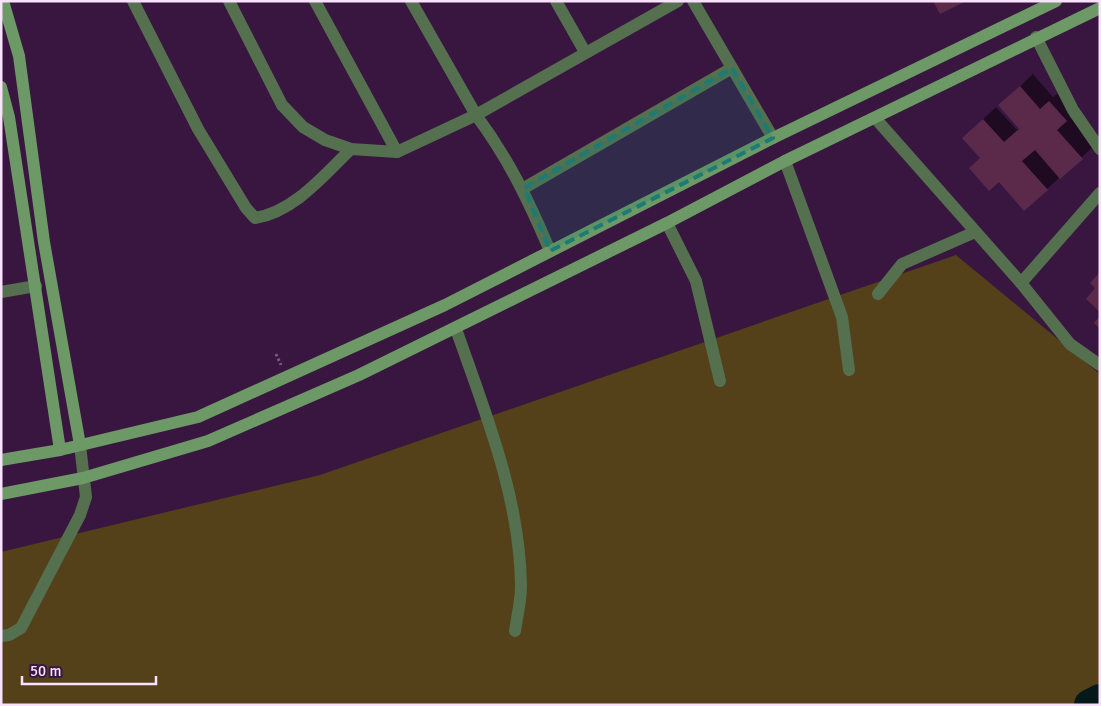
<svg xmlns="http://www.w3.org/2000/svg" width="1101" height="706" font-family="Signika,sans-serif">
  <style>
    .green { fill: #544019 }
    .shadow { fill: #0007 }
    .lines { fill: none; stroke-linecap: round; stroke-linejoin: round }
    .river { stroke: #05191b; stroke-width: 32 }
    .building { fill: #5b2a4b }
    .path { stroke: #785a7e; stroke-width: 3; stroke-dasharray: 2.5 2.5; stroke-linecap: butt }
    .street { stroke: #54704f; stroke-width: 12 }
    .secondary { stroke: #6c9965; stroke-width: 12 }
    .marked { fill: #1b7b75; fill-opacity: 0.2; stroke: #1b7b75; stroke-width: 4; stroke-dasharray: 10 6; stroke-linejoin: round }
  </style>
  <rect width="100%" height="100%" fill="#391640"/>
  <polygon class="green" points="956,255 1100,374 1100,705 1,705 1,552 320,475"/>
  <polygon class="shadow" points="1033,74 1053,97 1063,89 1079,107 1069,116 1095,145 1047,189 981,158 963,138 996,107 1017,130 1020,128 1000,105"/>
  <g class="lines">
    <polyline class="river" points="1090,705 1100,700"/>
  </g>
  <g class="building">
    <polygon points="933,1 966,1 940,14"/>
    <polygon points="1020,86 1040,109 1049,101 1067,121 1057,130 1083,159 1060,179 1035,150 1022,161 1048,190 1024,211 999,182 989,191 969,168 980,158 962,138 983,119 1004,142 1019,129 998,105"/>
    <polygon points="1100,272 1100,312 1086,299 1095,288 1090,283"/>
    <polygon points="1100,316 1100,329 1094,323"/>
  </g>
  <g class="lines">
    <polyline class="path" points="276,354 281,365"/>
    <g class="street">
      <path d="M133,1L198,129L246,208L255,218C294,212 324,175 351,149"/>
      <path d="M229,1L282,105L303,127L325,140L351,149L397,152L476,115C508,158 529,201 550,251"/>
      <polyline points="315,1 397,152"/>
      <polyline points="411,1 476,115 678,1"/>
      <polyline points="556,1 585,52"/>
      <polyline points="693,1 773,138"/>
      <polyline points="1036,37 1073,110 1100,149"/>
      <polyline points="876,119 1021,283 1070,344 1100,365"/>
      <polyline points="785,161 842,317 849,370"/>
      <polyline points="524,188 732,68"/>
      <polyline points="667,223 696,281 720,381"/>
      <polyline points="1021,283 1100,193"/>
      <polyline points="1,292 36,286"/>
      <polyline points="878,294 902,264 975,232"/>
      <path d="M456,329C485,412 520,497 521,586C521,601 517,617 515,631"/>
      <polyline points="1,636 9,635 21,628 80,515 86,497 80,445"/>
    </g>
    <g class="secondary">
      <polyline points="3,1 19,56 44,242 80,445"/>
      <polyline points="1,87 9,117 60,450"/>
      <polyline points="1,460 60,450 198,417 445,305 773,138 1056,1"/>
      <polyline points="1,494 83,478 208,441 359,375 667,223 785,161 1100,8"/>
    </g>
  </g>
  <path class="marked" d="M732,68L773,138L550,251L524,188Z"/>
  <rect width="1101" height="706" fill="none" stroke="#f8e2fc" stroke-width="5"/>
  <path d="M22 676v8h134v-8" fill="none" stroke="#f8e2fc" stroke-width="2.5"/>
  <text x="30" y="676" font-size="15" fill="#f8e2fc" stroke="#391640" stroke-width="4" paint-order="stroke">50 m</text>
</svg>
